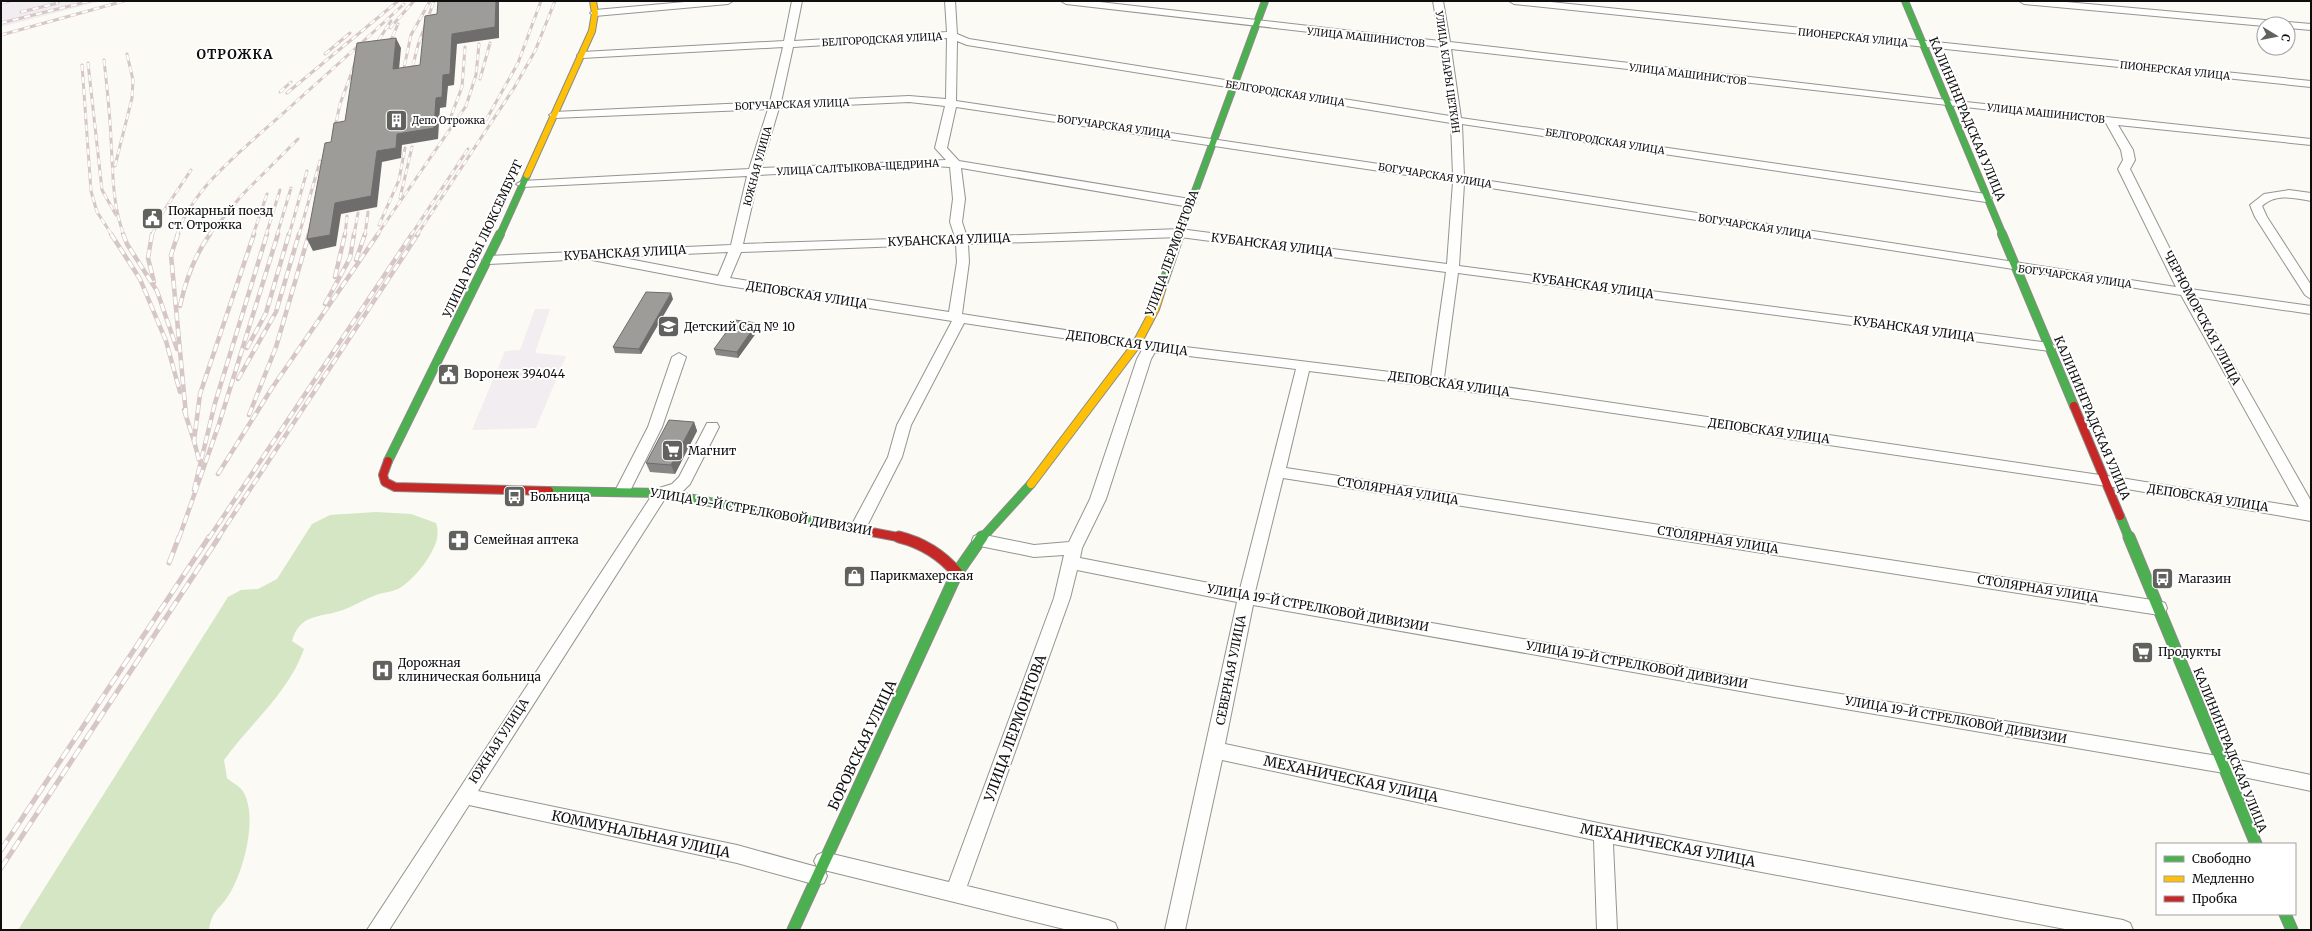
<svg xmlns="http://www.w3.org/2000/svg" width="2312" height="931" font-family="Merriweather,serif">
  <style>
    .industrial { fill: #f2edf0 }
    .forest { fill: #d4e6c4 }
    .lines { fill: none; stroke-linecap: round; stroke-linejoin: round }
    .street-casing { stroke: #959492; stroke-width: 2 }
    .fast-far2-casing { stroke: #8b8b88; stroke-width: 8 }
    .fast-far1-casing { stroke: #8b8b88; stroke-width: 10 }
    .fast-casing { stroke: #8b8b88; stroke-width: 13 }
    .slow-far1-casing { stroke: #8b8b88; stroke-width: 8 }
    .slow-casing { stroke: #8b8b88; stroke-width: 10 }
    .jam-far1-casing { stroke: #8b8b88; stroke-width: 10 }
    .jam-casing { stroke: #8b8b88; stroke-width: 13 }
    .street { fill: #fefefd; fill-rule: evenodd }
    .fast-far2 { stroke: #4caf50; stroke-width: 6 }
    .fast-far1 { stroke: #4caf50; stroke-width: 8 }
    .fast { stroke: #4caf50; stroke-width: 11 }
    .slow-far1 { stroke: #ffc107; stroke-width: 6 }
    .slow { stroke: #ffc107; stroke-width: 8 }
    .jam-far1 { stroke: #c62828; stroke-width: 8 }
    .jam { stroke: #c62828; stroke-width: 11 }
    .rail-far2-casing { stroke: #d6c7c6; stroke-width: 3 }
    .rail-far1-casing { stroke: #d6c7c6; stroke-width: 4.5 }
    .rail-casing { stroke: #d6c7c6; stroke-width: 5 }
    .rail-far2 { stroke: #fff; stroke-width: 2; stroke-dasharray: 6; stroke-linecap: butt }
    .rail-far1 { stroke: #fff; stroke-width: 3; stroke-dasharray: 8; stroke-linecap: butt }
    .rail { stroke: #fff; stroke-width: 3.5; stroke-dasharray: 11; stroke-linecap: butt }
    .wall { fill: #888684 }
    .shaded-wall { fill: #6f6d6b }
    .building { fill: #9e9c99; stroke: #6f6d6b }
    .labels { text-anchor: middle; stroke-width: 4; stroke-linejoin: round; paint-order: stroke }
    .far-street-label { font-size: 10px; fill: #0e0e0e; stroke: #fff }
    .far-poi-label { font-size: 10px; fill: #0e0e0e; stroke: #fff; text-anchor: start }
    .street-label { font-size: 12px; fill: #0e0e0e; stroke: #fff }
    .poi-label { font-size: 12px; fill: #0e0e0e; stroke: #fff; text-anchor: start }
    .far-district-label { font-size: 13px; font-weight: bold; letter-spacing: 1px; fill: #0e0e0e; stroke: #fff }
    .near-street-label { font-size: 14px; fill: #0e0e0e; stroke: #fff }
  </style>
  <rect width="100%" height="100%" fill="#fbfaf4"/>
  <g class="industrial">
    <polygon points="1,1 101,1 1,27"/>
    <polygon points="535,309 550,309 535,353 566,356 536,428 472,430 505,351 520,350"/>
  </g>
  <path class="forest" d="M376,512L411,514L436,523C440,535 436,544 430,555C422,568 413,579 400,588C393,592 384,592 376,595C365,599 354,606 343,610C320,618 300,613 292,641L304,649C288,694 251,722 224,760L227,778C231,782 238,785 242,790C259,814 244,870 230,893C220,910 212,909 209,930H18L228,597L241,590L258,589L277,579L312,524L330,515Z"/>
  <g class="lines">
    <defs>
      <g id="street">
        <polygon points="696,1 733,1 728,4 595,16 590,13 595,10"/>
        <path d="M792,1H802L794,41L947,32L945,1H955L957,34L969,39L1450,116L1441,47L1066,4L1061,1H1091L1440,41L1433,1H1443L1450,42L1947,100L2311,139V145L2118,125L2133,150L2135,160L2130,169L2190,289L2311,306V314L2195,297L2311,501V521L2127,489L1437,387L1309,371L1286,468L2159,601L2165,603L2167,608L2165,613L2159,615L1283,478L1255,592L1792,686L2224,757L2311,775V791L2224,773L1792,700L1253,605L1225,744L1603,824L2123,920L2130,923L2133,930H2070L1613,844L1617,930H1597L1594,840L1222,760L1185,930H1165L1237,602L1077,570L1070,598L967,886L1108,920L1115,923L1118,930H1068L824,870L827,876L824,883L817,885L737,863L469,805L389,930H367L656,489L672,484L679,477L705,427L707,423H717L719,427L690,484L682,492L666,497L478,791L737,845L817,867L814,861L817,855L824,852L949,882L1054,598L1064,555L1034,557L980,546L974,544L972,540L974,536L980,534L1034,545L1069,542L1090,499L1137,359L1142,350L964,323L911,425L902,457L864,532L858,534L852,532L850,528L888,457L897,425L952,321L722,285L587,259L488,264L482,260L488,256L731,245L747,176L522,187L516,184L522,181L749,169L768,109L554,118L549,115L554,112L770,102L783,47L582,58L577,55L582,52L784,41ZM947,38L946,99L909,96L781,102L793,47ZM957,41L967,45L1451,123L1453,175L956,101ZM1451,49L2106,123L2121,150L2123,160L2118,169L2176,287L1464,177L1462,124L1986,202L1992,198L1986,194L1461,118ZM909,102L945,106L935,148L946,160L761,168L779,108ZM956,107L1453,182L1447,264L1180,229L967,237L962,222L965,199L961,168L1190,207L1196,203L1190,199L959,161L947,148ZM933,166L950,167L953,199L950,222L955,237L743,244L759,175ZM1464,184L2181,295L2299,507L2127,479L1444,378L1458,273L2050,351L2057,347L2050,343L1459,266ZM1180,237L1446,272L1431,377L1136,341L962,314L969,262L968,244ZM956,244L957,262L949,312L730,278L741,252ZM728,252L718,276L618,257ZM1155,352L1296,369L1240,589L1080,558L1082,548L1106,499L1151,359Z"/>
        <polygon points="1509,1 1541,1 2311,81 2311,87 1514,4"/>
        <polygon points="2019,1 2055,1 2276,21 2281,24 2264,24 2264,26 2024,4"/>
        <polygon points="2288,22 2311,24 2311,30 2288,28 2288,24 2284,24"/>
        <path d="M2289,190L2311,193V201C2294,198 2276,193 2262,206L2267,217L2311,285V299L2305,295L2255,217L2250,205L2264,194Z"/>
        <polygon points="679,353 686,357 662,427 628,495 618,495 615,491 648,427 672,357"/>
      </g>
      <g id="fast-far2">
        <polyline points="1905,1 2003,235"/>
        <polyline points="500,235 527,175"/>
        <polyline points="1179,235 1265,1"/>
      </g>
      <g id="fast-far1">
        <polyline points="2002,234 2074,406"/>
        <polyline points="1163,284 1180,234"/>
        <polyline points="388,461 500,234"/>
        <polyline points="549,491 661,493 866,531"/>
        <polyline points="2120,516 2129,538"/>
        <polyline points="982,538 1031,484"/>
      </g>
      <g id="fast">
        <polyline points="2129,537 2256,844"/>
        <polyline points="2285,914 2292,930"/>
        <polyline points="793,930 957,573 982,537"/>
      </g>
      <polyline id="slow-far1" points="527,175 592,31 595,13 593,1"/>
      <polyline id="slow" points="1031,484 1136,345 1155,309 1163,284"/>
      <g id="jam-far1">
        <polyline points="2074,406 2120,516"/>
        <polyline points="388,461 383,475 385,482 395,487 549,491"/>
        <polyline points="866,531 903,538"/>
      </g>
      <path id="jam" d="M899,537C923,543 941,554 957,573"/>
    </defs>
    <use href="#street" class="street-casing"/>
    <use href="#fast-far2" class="fast-far2-casing"/>
    <use href="#fast-far1" class="fast-far1-casing"/>
    <use href="#fast" class="fast-casing"/>
    <use href="#slow-far1" class="slow-far1-casing"/>
    <use href="#slow" class="slow-casing"/>
    <use href="#jam-far1" class="jam-far1-casing"/>
    <use href="#jam" class="jam-casing"/>
    <use href="#street" class="street"/>
    <use href="#fast-far2" class="fast-far2"/>
    <use href="#fast-far1" class="fast-far1"/>
    <use href="#fast" class="fast"/>
    <use href="#slow-far1" class="slow-far1"/>
    <use href="#slow" class="slow"/>
    <use href="#jam-far1" class="jam-far1"/>
    <use href="#jam" class="jam"/>
    <defs>
      <g id="rail-far2">
        <polyline points="1,3 9,1"/>
        <polyline points="21,12 58,3"/>
        <polyline points="1,23 90,1"/>
        <polyline points="390,28 414,1"/>
        <polyline points="1,35 124,1"/>
        <polyline points="388,47 398,24"/>
        <polyline points="372,50 391,21"/>
        <polyline points="325,54 350,33"/>
        <path d="M104,60C107,87 110,113 111,140C113,171 112,205 124,235"/>
        <polyline points="88,63 102,190 116,215"/>
        <polyline points="82,65 91,191 97,212 112,235"/>
        <polyline points="402,77 411,35 430,1"/>
        <polyline points="410,77 418,45 434,1"/>
        <polyline points="480,79 490,43"/>
        <polyline points="280,92 291,82"/>
        <polyline points="287,93 398,1"/>
        <polyline points="486,120 518,63 541,1"/>
        <polyline points="448,124 462,87 465,47"/>
        <polyline points="334,132 340,104 357,58"/>
        <polyline points="115,166 132,98 133,80 127,54"/>
        <polyline points="400,198 412,147"/>
        <polyline points="379,225 399,180 405,148"/>
        <polyline points="152,235 163,212 191,170"/>
        <path d="M177,235C193,185 251,143 289,108C327,74 366,39 404,4"/>
        <polyline points="209,235 242,195 298,139"/>
        <polyline points="253,235 267,194"/>
        <polyline points="266,235 280,190"/>
        <polyline points="277,235 291,188"/>
        <polyline points="289,235 307,171"/>
        <polyline points="299,235 320,161"/>
        <polyline points="308,235 310,229"/>
        <polyline points="345,235 347,216"/>
        <polyline points="354,235 358,213"/>
        <polyline points="365,235 368,212"/>
        <polyline points="377,235 466,106 476,75 479,44"/>
        <polyline points="411,235 468,149"/>
        <polyline points="417,235 514,88 535,51 555,1"/>
      </g>
      <g id="rail-far1">
        <polyline points="111,234 140,279 166,341 180,392"/>
        <polyline points="123,234 127,244 157,291 177,349"/>
        <polyline points="152,234 148,258 154,282"/>
        <polyline points="178,234 171,255 186,415"/>
        <polyline points="356,260 365,234"/>
        <polyline points="335,277 345,234"/>
        <polyline points="325,304 350,258 354,234"/>
        <path d="M180,306C186,279 194,256 210,234"/>
        <polyline points="247,348 266,313 289,234"/>
        <polyline points="238,379 276,312 299,234"/>
        <polyline points="184,410 194,441"/>
        <polyline points="249,415 276,347 309,234"/>
        <polyline points="199,460 194,441 200,394 254,234"/>
        <polyline points="218,474 272,388 378,234"/>
        <polyline points="194,490 215,403 267,234"/>
        <polyline points="179,538 219,424 278,234"/>
        <polyline points="209,538 412,234"/>
        <polyline points="218,538 418,234"/>
      </g>
      <g id="rail">
        <polyline points="169,563 179,537"/>
        <polyline points="1,850 209,537"/>
        <polyline points="1,868 219,537"/>
      </g>
    </defs>
    <use href="#rail-far2" class="rail-far2-casing"/>
    <use href="#rail-far1" class="rail-far1-casing"/>
    <use href="#rail" class="rail-casing"/>
    <use href="#rail-far2" class="rail-far2"/>
    <use href="#rail-far1" class="rail-far1"/>
    <use href="#rail" class="rail"/>
  </g>
  <g class="wall">
    <polygon points="673,299 641,354 615,353 613,347"/>
    <polygon points="759,329 738,358 716,355 714,349"/>
    <polygon points="694,422 697,431 675,474 650,472 646,463"/>
  </g>
  <g class="shaded-wall">
    <polygon points="496,1 499,1 499,38 457,44 454,85 448,86 446,107 440,108 438,139 402,145 401,158 382,162 377,207 341,214 336,246 313,251 307,239 335,203 377,151 397,134 443,75 452,34"/>
    <polygon points="396,38 401,48 398,80 393,69"/>
    <polygon points="671,293 673,299 641,354 639,349"/>
    <polygon points="757,323 759,329 738,358 737,352"/>
    <polygon points="694,422 697,431 675,474 671,465"/>
  </g>
  <g class="building">
    <polygon points="438,1 496,1 495,27 452,34 450,74 443,75 442,97 436,98 434,128 397,134 396,148 377,151 371,196 335,203 330,235 307,239 325,143 331,142 334,123 345,121 357,43 396,38 393,69 420,65 425,16 437,14"/>
    <polygon points="646,292 671,293 639,349 613,347"/>
    <polygon points="735,320 757,323 737,352 714,349"/>
    <polygon points="669,420 694,422 671,465 646,463"/>
  </g>
  <defs>
    <symbol id="building-square" viewBox="-11 -11 22 22"><rect x="-9" y="-9" width="18" height="18" rx="4" fill="#61615e" stroke="#fff"/><path d="M-4-6H4V6H1V3H-1V6H-4ZM-2.5-4.3h1.7v1.8h-1.7ZM.8-4.3h1.7v1.8H.8ZM-2.5-1h1.7V.8h-1.7ZM.8-1h1.7V.8H.8Z" fill="#fff"/></symbol>
    <symbol id="civic-square" viewBox="-11 -11 22 22"><rect x="-9" y="-9" width="18" height="18" rx="4" fill="#61615e" stroke="#fff"/><path d="M-.6-6.5H3V-4.5H.6V-3L4-1V1h2V6H-6V1h2V-1L-.6-3ZM-1.2 2.5V6h2.4V2.5Z" fill="#fff"/></symbol>
    <symbol id="school-square" viewBox="-11 -11 22 22"><rect x="-9" y="-9" width="18" height="18" rx="4" fill="#61615e" stroke="#fff"/><path d="M0-5L7-2L0 1L-7-2ZM-4 1L0 2.5L4 1V4Q0 6-4 4Z" fill="#fff"/></symbol>
    <symbol id="supermarket-square" viewBox="-11 -11 22 22"><rect x="-9" y="-9" width="18" height="18" rx="4" fill="#61615e" stroke="#fff"/><path d="M-6-5.5h2.5l.6 2H6L4.5 2H-2.5L-4.4-4H-6ZM-1.5 3.2a1.3 1.3 0 1 0 .1 0ZM3 3.2a1.3 1.3 0 1 0 .1 0Z" fill="#fff"/></symbol>
    <symbol id="bus-square" viewBox="-11 -11 22 22"><rect x="-9" y="-9" width="18" height="18" rx="4" fill="#61615e" stroke="#fff"/><path d="M-5-6H5V4H4V6H2V4H-2V6H-4V4H-5ZM-3.5-4V0h7V-4ZM-3.5 1.2v1.5H-2V1.2ZM2 1.2v1.5H3.5V1.2Z" fill="#fff"/></symbol>
    <symbol id="pharmacy-square" viewBox="-11 -11 22 22"><rect x="-9" y="-9" width="18" height="18" rx="4" fill="#61615e" stroke="#fff"/><path d="M-2-6h4v4h4v4h-4v4h-4v-4h-4v-4h4Z" fill="#fff"/></symbol>
    <symbol id="shop-square" viewBox="-11 -11 22 22"><rect x="-9" y="-9" width="18" height="18" rx="4" fill="#61615e" stroke="#fff"/><path d="M-5-2.5h2.3a2.7 3.5 0 0 1 5.4 0H5L5.5 6h-11ZM-1.5-2.5h3a1.5 2.3 0 0 0-3 0Z" fill="#fff"/></symbol>
    <symbol id="hospital-square" viewBox="-11 -11 22 22"><rect x="-9" y="-9" width="18" height="18" rx="4" fill="#61615e" stroke="#fff"/><path d="M-5-5h3v3.5h4V-5h3V5h-3V1.5h-4V5h-3Z" fill="#fff"/></symbol>
  </defs>
  <g fill-rule="evenodd">
    <use href="#building-square" x="384" y="108" width="25" height="25"/>
    <use href="#civic-square" x="140" y="206" width="25" height="25"/>
    <use href="#school-square" x="656" y="314" width="25" height="25"/>
    <use href="#civic-square" x="436" y="362" width="25" height="25"/>
    <use href="#supermarket-square" x="660" y="438" width="25" height="25"/>
    <use href="#bus-square" x="502" y="484" width="25" height="25"/>
    <use href="#pharmacy-square" x="446" y="528" width="25" height="25"/>
    <use href="#shop-square" x="842" y="564" width="25" height="25"/>
    <use href="#bus-square" x="2150" y="566" width="25" height="25"/>
    <use href="#supermarket-square" x="2130" y="640" width="25" height="25"/>
    <use href="#hospital-square" x="370" y="658" width="25" height="25"/>
  </g>
  <g class="labels">
    <g class="far-street-label">
      <text transform="translate(1366 37) rotate(6)" y="4">УЛИЦА МАШИНИСТОВ</text>
      <text transform="translate(1853 37) rotate(6)" y="4">ПИОНЕРСКАЯ УЛИЦА</text>
      <text transform="translate(882 39) rotate(-3)" y="4">БЕЛГОРОДСКАЯ УЛИЦА</text>
      <text transform="translate(2175 70) rotate(6)" y="4">ПИОНЕРСКАЯ УЛИЦА</text>
      <text transform="translate(1448 72) rotate(82)" y="4">УЛИЦА КЛАРЫ ЦЕТКИН</text>
      <text transform="translate(1688 74) rotate(7)" y="4">УЛИЦА МАШИНИСТОВ</text>
      <text transform="translate(1285 93) rotate(9)" y="4">БЕЛГОРОДСКАЯ УЛИЦА</text>
      <text transform="translate(792 104) rotate(-2)" y="4">БОГУЧАРСКАЯ УЛИЦА</text>
      <text transform="translate(2046 113) rotate(6)" y="4">УЛИЦА МАШИНИСТОВ</text>
      <text transform="translate(1114 126) rotate(8)" y="4">БОГУЧАРСКАЯ УЛИЦА</text>
      <text transform="translate(1605 141) rotate(9)" y="4">БЕЛГОРОДСКАЯ УЛИЦА</text>
      <text transform="translate(757 166) rotate(-75)" y="4">ЮЖНАЯ УЛИЦА</text>
      <text transform="translate(858 167) rotate(-3)" y="4">УЛИЦА САЛТЫКОВА-ЩЕДРИНА</text>
      <text transform="translate(1435 175) rotate(9)" y="4">БОГУЧАРСКАЯ УЛИЦА</text>
      <text transform="translate(1755 226) rotate(9)" y="4">БОГУЧАРСКАЯ УЛИЦА</text>
      <text transform="translate(2075 276) rotate(8)" y="4">БОГУЧАРСКАЯ УЛИЦА</text>
    </g>
    <g class="far-poi-label">
      <text x="412" y="124">Депо Отрожка</text>
    </g>
    <g class="street-label">
      <text transform="translate(1967 119) rotate(67)" y="4">КАЛИНИНГРАДСКАЯ УЛИЦА</text>
      <text transform="translate(483 239) rotate(-65)" y="4">УЛИЦА РОЗЫ ЛЮКСЕМБУРГ</text>
      <text transform="translate(949 240) rotate(-2)" y="4">КУБАНСКАЯ УЛИЦА</text>
      <text transform="translate(1272 245) rotate(7)" y="4">КУБАНСКАЯ УЛИЦА</text>
      <text transform="translate(625 253) rotate(-3)" y="4">КУБАНСКАЯ УЛИЦА</text>
      <text transform="translate(1172 253) rotate(-70)" y="4">УЛИЦА ЛЕРМОНТОВА</text>
      <text transform="translate(1593 286) rotate(8)" y="4">КУБАНСКАЯ УЛИЦА</text>
      <text transform="translate(807 295) rotate(9)" y="4">ДЕПОВСКАЯ УЛИЦА</text>
      <text transform="translate(2202 318) rotate(62)" y="4">ЧЕРНОМОРСКАЯ УЛИЦА</text>
      <text transform="translate(1914 329) rotate(8)" y="4">КУБАНСКАЯ УЛИЦА</text>
      <text transform="translate(1127 343) rotate(8)" y="4">ДЕПОВСКАЯ УЛИЦА</text>
      <text transform="translate(1449 384) rotate(8)" y="4">ДЕПОВСКАЯ УЛИЦА</text>
      <text transform="translate(2092 418) rotate(67)" y="4">КАЛИНИНГРАДСКАЯ УЛИЦА</text>
      <text transform="translate(1769 431) rotate(8)" y="4">ДЕПОВСКАЯ УЛИЦА</text>
      <text transform="translate(1398 491) rotate(9)" y="4">СТОЛЯРНАЯ УЛИЦА</text>
      <text transform="translate(2208 498) rotate(9)" y="4">ДЕПОВСКАЯ УЛИЦА</text>
      <text transform="translate(761 512) rotate(10)" y="4">УЛИЦА 19-Й СТРЕЛКОВОЙ ДИВИЗИИ</text>
      <text transform="translate(1718 540) rotate(9)" y="4">СТОЛЯРНАЯ УЛИЦА</text>
      <text transform="translate(2038 589) rotate(9)" y="4">СТОЛЯРНАЯ УЛИЦА</text>
      <text transform="translate(1318 608) rotate(10)" y="4">УЛИЦА 19-Й СТРЕЛКОВОЙ ДИВИЗИИ</text>
      <text transform="translate(1637 665) rotate(10)" y="4">УЛИЦА 19-Й СТРЕЛКОВОЙ ДИВИЗИИ</text>
      <text transform="translate(1231 670) rotate(-79)" y="4">СЕВЕРНАЯ УЛИЦА</text>
      <text transform="translate(1956 720) rotate(10)" y="4">УЛИЦА 19-Й СТРЕЛКОВОЙ ДИВИЗИИ</text>
      <text transform="translate(499 741) rotate(-57)" y="4">ЮЖНАЯ УЛИЦА</text>
      <text transform="translate(2230 750) rotate(68)" y="4">КАЛИНИНГРАДСКАЯ УЛИЦА</text>
    </g>
    <g class="poi-label">
      <text x="168" y="215">Пожарный поезд<tspan x="168" dy="14">ст. Отрожка</tspan></text>
      <text x="684" y="331">Детский Сад № 10</text>
      <text x="464" y="378">Воронеж 394044</text>
      <text x="688" y="455">Магнит</text>
      <text x="530" y="501">Больница</text>
      <text x="474" y="544">Семейная аптека</text>
      <text x="870" y="580">Парикмахерская</text>
      <text x="2178" y="583">Магазин</text>
      <text x="2158" y="656">Продукты</text>
      <text x="398" y="667">Дорожная<tspan x="398" dy="14">клиническая больница</tspan></text>
    </g>
    <g class="far-district-label">
      <text x="235" y="59">ОТРОЖКА</text>
    </g>
    <g class="near-street-label">
      <text transform="translate(1015 728) rotate(-70)" y="5">УЛИЦА ЛЕРМОНТОВА</text>
      <text transform="translate(862 745) rotate(-65)" y="5">БОРОВСКАЯ УЛИЦА</text>
      <text transform="translate(1351 779) rotate(12)" y="5">МЕХАНИЧЕСКАЯ УЛИЦА</text>
      <text transform="translate(641 834) rotate(12)" y="5">КОММУНАЛЬНАЯ УЛИЦА</text>
      <text transform="translate(1668 845) rotate(11)" y="5">МЕХАНИЧЕСКАЯ УЛИЦА</text>
    </g>
  </g>
  <rect width="2312" height="931" fill="none" stroke="#0e0e0e" stroke-width="4"/>
  <rect x="2156" y="843" width="140" height="72" fill="#ffffff" stroke="#9f9f9f"/>
  <rect x="2164" y="856" width="20" height="6" fill="#4caf50" stroke="#9f9f9f"/>
  <text x="2192" y="863" font-size="12" fill="#0e0e0e">Свободно</text>
  <rect x="2164" y="876" width="20" height="6" fill="#ffc107" stroke="#9f9f9f"/>
  <text x="2192" y="883" font-size="12" fill="#0e0e0e">Медленно</text>
  <rect x="2164" y="896" width="20" height="6" fill="#c62828" stroke="#9f9f9f"/>
  <text x="2192" y="903" font-size="12" fill="#0e0e0e">Пробка</text>
  <g transform="translate(2276 36) rotate(100)"><circle r="19" fill="#ffffff" stroke="#9f9f9f"/>
  <path d="M0-3L7 15L0 10L-7 15Z" fill="#61615e"/>
  <text y="-6" font-size="11" font-weight="bold" text-anchor="middle" fill="#0e0e0e">С</text>
  </g>
</svg>
